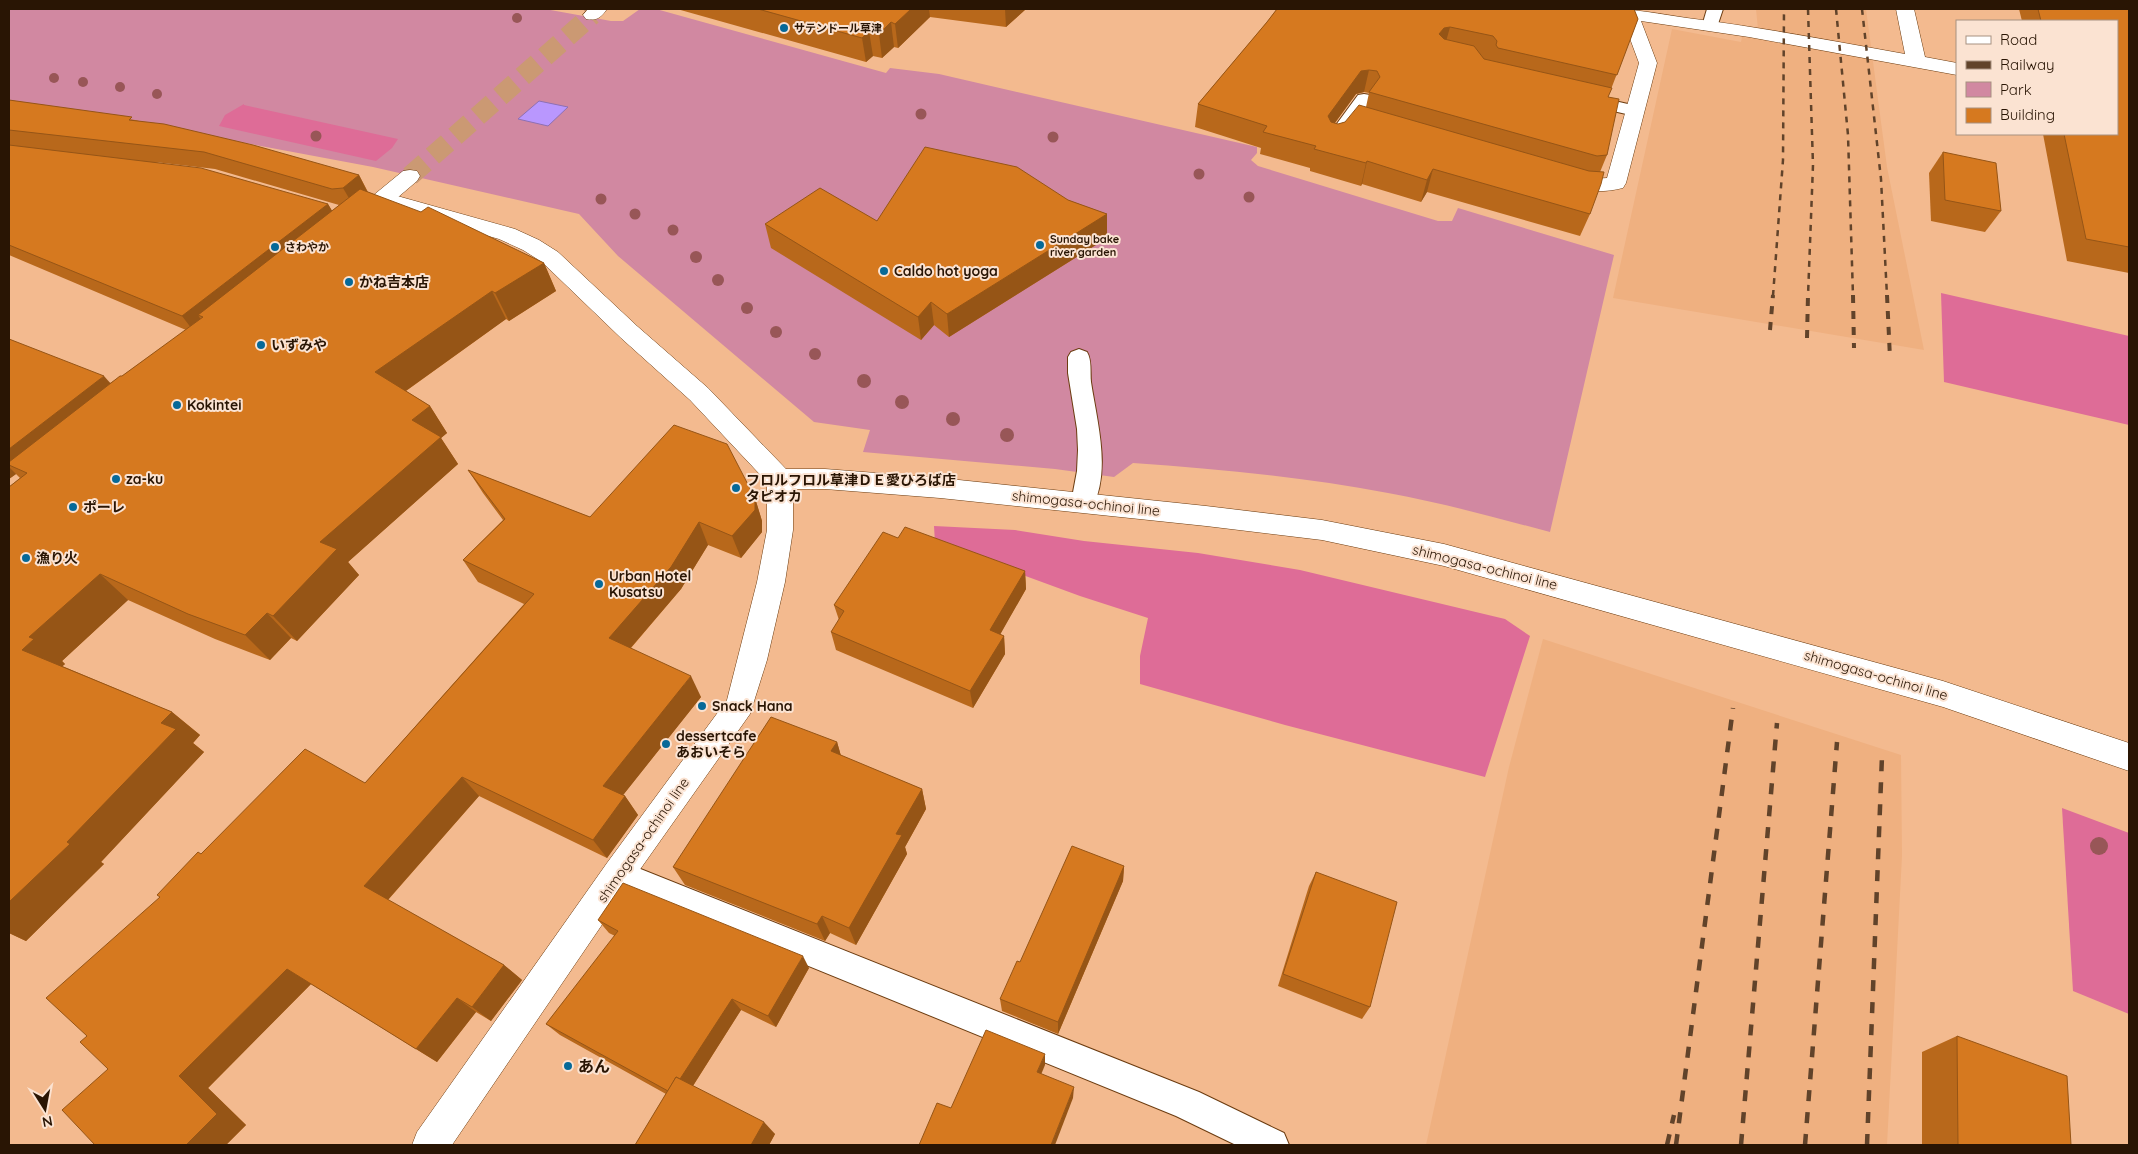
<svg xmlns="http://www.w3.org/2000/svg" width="2138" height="1154" font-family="Quicksand,'Noto Sans JP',sans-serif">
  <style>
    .built { fill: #efb080 }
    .green { fill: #d188a1 }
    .forest { fill: #de6c97 }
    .water { fill: #b997fe; stroke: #8e70b3 }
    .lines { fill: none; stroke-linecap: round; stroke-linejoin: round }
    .street-tunnel { stroke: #cb9973; stroke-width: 20; stroke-dasharray: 20 10; stroke-linecap: butt }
    .lane-casing { stroke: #6c3c10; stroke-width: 2 }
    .street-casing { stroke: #6c3c10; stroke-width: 1 }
    .secondary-casing { stroke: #6c3c10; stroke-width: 1 }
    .lane { fill: #fff; fill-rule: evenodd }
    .street { fill: #fff; fill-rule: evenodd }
    .secondary { fill: #fff; fill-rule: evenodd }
    .rail-far2 { stroke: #61432a; stroke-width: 2.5; stroke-dasharray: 6 6; stroke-linecap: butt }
    .rail-far1 { stroke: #61432a; stroke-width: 4; stroke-dasharray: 8 8; stroke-linecap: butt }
    .rail { stroke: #61432a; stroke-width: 4.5; stroke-dasharray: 11 11; stroke-linecap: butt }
    .tree { fill: #985657 }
    .wall { fill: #b8681b; fill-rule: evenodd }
    .shaded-wall { fill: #965516 }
    .building { fill: #d6791f; stroke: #965516 }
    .poi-dot { fill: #066998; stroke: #fbe3d2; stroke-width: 2 }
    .labels { text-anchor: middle; stroke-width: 4; stroke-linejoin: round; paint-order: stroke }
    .far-poi-label { font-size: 11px; font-weight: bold; fill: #291504; stroke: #fbe3d2; text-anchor: start }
    .poi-label { font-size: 14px; font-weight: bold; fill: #291504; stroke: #fbe3d2; text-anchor: start }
    .street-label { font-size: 14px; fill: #291504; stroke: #fbe3d2 }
    .near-poi-label { font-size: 16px; font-weight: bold; fill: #291504; stroke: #fbe3d2; text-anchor: start }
  </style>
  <rect width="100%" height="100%" fill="#f3ba8f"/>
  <g class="built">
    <polygon points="1756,9 1866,9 1887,167 1924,350 1613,298 1672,29 1741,42 1742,37 1759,39"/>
    <polygon points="1543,639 1901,755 1902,856 1887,1145 1426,1145 1509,767"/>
  </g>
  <path class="green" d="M9,9H545L611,21H623L640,9H656L886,73L890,68L939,74L1257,147V153L1251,160L1258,166L1438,221H1452L1458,208L1614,255L1550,532C1497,518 1443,503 1388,493C1304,477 1218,469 1133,463L1114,477L1055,469L863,452L870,430L814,422L618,256L579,214L373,167L192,133L9,103Z"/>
  <g class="forest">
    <polygon points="244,104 244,105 398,139 392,148 376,161 219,126 225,115"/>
    <polygon points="1941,293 2129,336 2129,425 1944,382"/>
    <polygon points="934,526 1015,530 1084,541 1198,553 1300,570 1505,619 1530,636 1485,777 1285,725 1140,684 1140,656 1148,618 1080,596 935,543"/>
    <polygon points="2062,808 2129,833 2129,1014 2073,991"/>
  </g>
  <polygon class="water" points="539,101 568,107 548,126 518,119"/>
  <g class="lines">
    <polyline class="street-tunnel" points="410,176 592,15"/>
    <defs>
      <g id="lane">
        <polygon points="1707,9 1723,9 1716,30 1704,30 1702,26"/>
        <polygon points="1364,94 1370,95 1373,99 1345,137 1339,138 1333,137 1330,133 1333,129 1358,95"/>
        <polygon points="1584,94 1641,107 1644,111 1641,115 1635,116 1578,103 1575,99 1578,95"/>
        <path d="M1079,349L1087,352C1092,360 1090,372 1091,382C1097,422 1112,472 1091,510L1083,512L1075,510L1071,503L1077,471L1078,450L1077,429L1068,373V357L1071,352Z"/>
        <polygon points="618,860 1199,1092 1284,1133 1289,1145 1236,1145 1176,1116 608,884 603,874 608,864"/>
      </g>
      <g id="street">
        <path d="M588,9H607C601,18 596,21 586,19L583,15Z"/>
        <path d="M1608,9C1636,9 1660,14 1687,18C1760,27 1833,41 1905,54L1896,9H1914L1925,57L1957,63V75L1749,37L1641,21L1657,63L1626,183L1623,188C1599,194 1580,191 1557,185L1554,180L1557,175C1572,171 1590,180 1607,178L1639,63L1622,17L1610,14Z"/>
        <polygon points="410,170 417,171 420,176 417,181 369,222 361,224 353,222 350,217 353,212 403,171"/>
      </g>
      <polygon id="secondary" points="383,192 515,229 539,240 558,252 637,326 708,388 786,469 825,469 940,478 1206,506 1322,520 1444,544 1943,681 2129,743 2129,771 1943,707 1444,566 1322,540 1206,526 940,498 825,489 793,489 793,530 785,582 767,660 750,714 629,885 452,1145 412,1145 417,1132 607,863 727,700 757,582 767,530 767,482 690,400 621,338 542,262 523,250 499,239 376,204 372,199 376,194"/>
    </defs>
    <use href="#lane" class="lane-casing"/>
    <use href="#street" class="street-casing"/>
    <use href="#secondary" class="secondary-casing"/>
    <use href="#lane" class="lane"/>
    <use href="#street" class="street"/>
    <use href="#secondary" class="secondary"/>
    <g class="rail-far2">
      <polyline points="1808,9 1813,165 1808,296"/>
      <polyline points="1836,9 1848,135 1853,296"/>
      <polyline points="1862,9 1881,179 1887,296"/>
      <polyline points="1773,296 1783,160 1784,9"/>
    </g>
    <g class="rail-far1">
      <polyline points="1853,295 1854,348"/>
      <polyline points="1887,295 1890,358"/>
      <polyline points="1770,330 1773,295"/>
      <polyline points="1807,338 1808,295"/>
    </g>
    <g class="rail">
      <polyline points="1667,1145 1674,1115"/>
      <polyline points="1676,1145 1733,708"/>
      <polyline points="1741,1145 1777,723"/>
      <polyline points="1805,1145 1837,742"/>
      <polyline points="1867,1145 1882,756"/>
    </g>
  </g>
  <g class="tree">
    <circle cx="517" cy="18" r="5"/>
    <circle cx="54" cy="78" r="5"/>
    <circle cx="83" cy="82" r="5"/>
    <circle cx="120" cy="87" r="5"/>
    <circle cx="157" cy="94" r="5"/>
    <circle cx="921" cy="114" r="5.5"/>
    <circle cx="316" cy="136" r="5.5"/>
    <circle cx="1053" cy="137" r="5.5"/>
    <circle cx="1199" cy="174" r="5.5"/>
    <circle cx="1249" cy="197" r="5.5"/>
    <circle cx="601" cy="199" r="5.5"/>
    <circle cx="635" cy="214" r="5.5"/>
    <circle cx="673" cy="230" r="5.5"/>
    <circle cx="696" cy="257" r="6"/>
    <circle cx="718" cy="280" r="6"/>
    <circle cx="747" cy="308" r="6"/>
    <circle cx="776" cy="332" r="6"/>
    <circle cx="815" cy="354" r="6"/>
    <circle cx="864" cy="381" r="7"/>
    <circle cx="902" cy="402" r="7"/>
    <circle cx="953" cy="419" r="7"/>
    <circle cx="1007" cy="435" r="7"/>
    <circle cx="2099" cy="846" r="9"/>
  </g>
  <g class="wall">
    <polygon points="677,9 1026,9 1006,27 930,17 898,48 894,47 882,58 873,56 866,62"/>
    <path d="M1277,9H1641H1634L1638,19L1608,97L1607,155L1600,172L1590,214L1580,236L1427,192L1421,202L1362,184L1361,186L1310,171V168L1260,154L1261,148L1195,127L1198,104L1267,22ZM1364,92L1369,93L1366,107L1345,122L1338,124L1335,123L1356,94Z"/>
    <polygon points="2019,9 2129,9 2129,273 2067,261 2043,134 2117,134 2117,21 2022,21"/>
    <path d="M9,100L135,120L359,175L368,192L544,263L556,291L509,321L506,319L406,391L430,406L447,433L441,438L458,464L348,562L359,575L297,641L291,638L270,660L215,639L128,600L62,661L65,664L62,666L172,712L200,735L193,743L204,752L101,862L104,864L26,941L9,933V487L20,478L16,474L9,479V339L110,383L122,376L186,330L9,255ZM155,162L215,169L339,205L332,211L328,204Z"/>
    <polygon points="1943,152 2001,211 1985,232 1931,221 1929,173"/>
    <polygon points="1068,200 1107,214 1107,238 949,337 934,325 921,340 771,248 765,224 877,221"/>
    <polygon points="468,470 590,517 755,498 762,521 762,532 741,558 708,545 681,589 631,648 701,697 623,795 625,796 638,815 607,858 479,796 388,900 504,965 522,980 491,1021 476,1012 437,1062 311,984 208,1088 246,1125 226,1145 95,1145 108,1069 87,1036 160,897 201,854 365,783 524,604 478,582 463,560 503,520 483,493"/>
    <polygon points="898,538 1025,571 1026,589 1000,634 1004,636 1005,654 973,708 836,650 831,632 839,620 834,605"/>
    <polygon points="837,742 841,756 922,789 926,809 905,847 907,854 856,945 830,933 825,941 685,885 673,867"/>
    <polygon points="1124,866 1123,881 1058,1034 1002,1011 1000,999"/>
    <polygon points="1316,872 1370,1007 1362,1019 1278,986 1309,886"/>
    <polygon points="598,920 809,968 776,1027 741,1010 693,1086 775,1134 769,1145 635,1145 666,1094 560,1035 546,1024 615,936 609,933"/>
    <polygon points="1957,1036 2071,1145 1922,1145 1922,1052"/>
  </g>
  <g class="shaded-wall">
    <polygon points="911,9 929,9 930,17 898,48 895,24"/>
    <polygon points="1005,9 1026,9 1006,27"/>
    <polygon points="891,22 894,47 882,58 879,34"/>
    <polygon points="1450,27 1444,49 1439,34 1444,28"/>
    <polygon points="869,31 873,56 866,62 862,38"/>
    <polygon points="1369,70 1364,92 1356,94 1323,139 1328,116 1361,71"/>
    <polygon points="1367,161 1362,184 1361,186 1366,163"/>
    <polygon points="1433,169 1427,192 1421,202 1427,180"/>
    <polygon points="359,175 368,193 353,205 343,188"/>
    <polygon points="328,204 338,221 198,315 205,326 195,333 182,316"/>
    <polygon points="1107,214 1107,238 949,337 947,314"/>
    <polygon points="544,263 556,291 509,321 495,293"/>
    <polygon points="492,291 506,319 393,400 375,372"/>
    <polygon points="931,302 934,325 921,340 918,317"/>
    <polygon points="104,376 119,393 9,465 9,449"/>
    <polygon points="430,406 447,433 441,438 458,464 348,562 359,575 297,641 273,616 320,542 412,420"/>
    <polygon points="9,467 16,474 9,479"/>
    <polygon points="755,498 762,521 762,532 741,558 732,536"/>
    <polygon points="699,522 708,545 681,589 621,659 609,638"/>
    <polygon points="1025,571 1026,589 992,649 990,630"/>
    <polygon points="100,574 128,600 62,661 65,664 54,674 22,650 29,637"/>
    <polygon points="267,613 291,638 270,660 245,635"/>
    <polygon points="1004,636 1005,654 973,708 970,691"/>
    <polygon points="691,676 701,697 616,804 603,786"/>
    <polygon points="172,712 200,735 193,743 204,752 101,862 104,864 26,941 9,933 9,902 67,842 161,723"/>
    <polygon points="837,742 843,763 831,751"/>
    <polygon points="462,777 479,796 385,903 364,886"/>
    <polygon points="922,789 926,809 905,847 907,854 856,945 849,928 896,834"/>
    <polygon points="625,796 638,815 607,858 593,840"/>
    <polygon points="1124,866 1123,881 1058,1034 1058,1022"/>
    <polygon points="822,916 830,933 825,941 817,924"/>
    <polygon points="803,956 809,968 776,1027 768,1016"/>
    <polygon points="504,965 522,980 491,1021 472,1007"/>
    <polygon points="287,969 311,984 208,1088 246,1125 226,1145 186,1145 179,1076"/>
    <polygon points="457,998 476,1012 437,1062 416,1049"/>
    <polygon points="732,999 741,1010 682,1103 671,1093"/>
    <polygon points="1045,1054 1045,1065 1038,1082 1037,1072"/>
    <polygon points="1074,1087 1073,1098 1055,1145 1051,1145"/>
    <polygon points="764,1122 775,1134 769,1145 751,1145"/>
  </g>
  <g class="building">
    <polygon points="758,9 911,9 895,24 891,22 879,34 869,31 862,38"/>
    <polygon points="1277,9 1634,9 1638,19 1617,75 1498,48 1496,45 1497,41 1493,36 1450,27 1444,28 1439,34 1444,39 1474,46 1484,59 1612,88 1608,97 1619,99 1607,155 1597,156 1369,92 1380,77 1377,71 1369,70 1361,71 1328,116 1331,122 1338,124 1345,122 1359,105 1589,171 1604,172 1601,184 1590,214 1433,169 1427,180 1367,161 1366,163 1314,149 1316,146 1263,132 1267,126 1198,104 1267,22"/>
    <polygon points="2038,9 2129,9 2129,247 2086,239 2064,134 2117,134 2117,21 2041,21"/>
    <polygon points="9,100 132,117 129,120 164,124 253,145 359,175 343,188 332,189 204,152 9,130"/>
    <polygon points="9,145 201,168 328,204 182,316 9,245"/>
    <polygon points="925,147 1017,167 1068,200 1107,214 947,314 931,302 918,317 765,224 820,188 877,221"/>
    <polygon points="1943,152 1996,163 2001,211 1945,200"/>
    <polygon points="360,189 421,212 428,207 544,263 495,293 492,291 375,372 430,406 412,420 441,437 320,542 337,549 273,616 267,613 245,635 188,614 100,574 29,637 34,639 22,650 172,712 161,723 176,729 67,842 70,844 9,902 9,487 27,473 9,465 9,462 120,376 122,376 203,317 198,315"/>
    <polygon points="9,339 104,376 9,449"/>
    <polygon points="674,425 727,444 755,498 755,510 732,536 699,522 671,567 609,638 691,676 603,786 625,796 593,840 462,777 364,886 504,965 472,1007 457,998 416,1049 287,969 179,1076 217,1114 186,1145 95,1145 62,1110 108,1069 80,1042 87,1036 46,998 160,897 157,895 198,852 201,854 305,749 365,783 534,594 463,560 505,519 468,470 590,517"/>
    <polygon points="905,527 1025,571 990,630 1004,636 970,691 831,632 844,611 834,605 883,532 898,538"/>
    <polygon points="771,717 837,742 831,751 922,789 896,834 902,835 849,928 822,916 817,924 673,867"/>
    <polygon points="1072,846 1124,866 1058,1022 1000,999 1017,961 1020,962"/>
    <polygon points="1316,872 1397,902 1370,1007 1283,974"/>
    <polygon points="623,883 803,956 768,1016 732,999 680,1079 676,1077 668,1091 546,1024 618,931 598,920"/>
    <polygon points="986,1030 1045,1054 1037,1072 1074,1087 1051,1145 919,1145 937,1103 951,1108"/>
    <polygon points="1957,1036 2067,1076 2071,1145 1958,1145"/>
    <polygon points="676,1077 764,1122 751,1145 635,1145"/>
  </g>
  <g class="poi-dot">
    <circle cx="784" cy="28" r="5"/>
    <circle cx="1040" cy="245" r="5"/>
    <circle cx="275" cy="247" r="5"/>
    <circle cx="884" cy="271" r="5"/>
    <circle cx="349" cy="282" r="5"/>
    <circle cx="261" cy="345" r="5"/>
    <circle cx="177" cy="405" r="5"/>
    <circle cx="116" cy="479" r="5"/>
    <circle cx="736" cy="488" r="5"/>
    <circle cx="73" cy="507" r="5"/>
    <circle cx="26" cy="558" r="5"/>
    <circle cx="599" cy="584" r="5"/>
    <circle cx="702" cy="706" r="5"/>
    <circle cx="666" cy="744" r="5"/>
    <circle cx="568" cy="1066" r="5"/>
  </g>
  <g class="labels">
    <g class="far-poi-label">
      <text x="794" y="32">サテンドール草津</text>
      <text x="1050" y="243">Sunday bake<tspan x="1050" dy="13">river garden</tspan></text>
      <text x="285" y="251">さわやか</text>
    </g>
    <g class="poi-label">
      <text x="894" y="276">Caldo hot yoga</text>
      <text x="359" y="287">かね吉本店</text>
      <text x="271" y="350">いずみや</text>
      <text x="187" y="410">Kokintei</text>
      <text x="126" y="484">za-ku</text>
      <text x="746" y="485">フロルフロル草津ＤＥ愛ひろば店<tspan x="746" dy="16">タピオカ</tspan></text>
      <text x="83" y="512">ポーレ</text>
      <text x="36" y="563">漁り火</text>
      <text x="609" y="581">Urban Hotel<tspan x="609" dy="16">Kusatsu</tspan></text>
      <text x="712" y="711">Snack Hana</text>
      <text x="676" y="741">dessertcafe<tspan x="676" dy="16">あおいそら</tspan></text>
    </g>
    <g class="street-label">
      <text transform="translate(1086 503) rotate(6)" y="5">shimogasa-ochinoi line</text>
      <text transform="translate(1485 567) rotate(14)" y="5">shimogasa-ochinoi line</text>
      <text transform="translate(1876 675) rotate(16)" y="5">shimogasa-ochinoi line</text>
      <text transform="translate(643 840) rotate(-55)" y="5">shimogasa-ochinoi line</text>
    </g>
    <g class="near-poi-label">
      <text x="578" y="1072">あん</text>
    </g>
  </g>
  <rect width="2138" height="1154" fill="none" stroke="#291504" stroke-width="20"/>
  <rect x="1956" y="20" width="162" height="115" fill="#fbe3d2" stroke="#a79180"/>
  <rect x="1966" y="36" width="25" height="8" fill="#ffffff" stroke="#a79180"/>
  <text x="2000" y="45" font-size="15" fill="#291504">Road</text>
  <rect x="1966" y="61" width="25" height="8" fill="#61432a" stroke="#a79180"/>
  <text x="2000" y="70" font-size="15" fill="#291504">Railway</text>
  <rect x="1966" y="82" width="25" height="15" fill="#d188a1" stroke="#a79180"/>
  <text x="2000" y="95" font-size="15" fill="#291504">Park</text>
  <rect x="1966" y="108" width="25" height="15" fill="#d6791f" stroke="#a79180"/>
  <text x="2000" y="120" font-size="15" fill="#291504">Building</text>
  <g transform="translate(45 1109) rotate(169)" stroke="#fbe3d2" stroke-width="4" paint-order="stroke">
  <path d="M0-4L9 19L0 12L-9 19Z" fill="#291504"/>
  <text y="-8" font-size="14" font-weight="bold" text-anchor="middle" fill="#291504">N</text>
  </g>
</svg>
